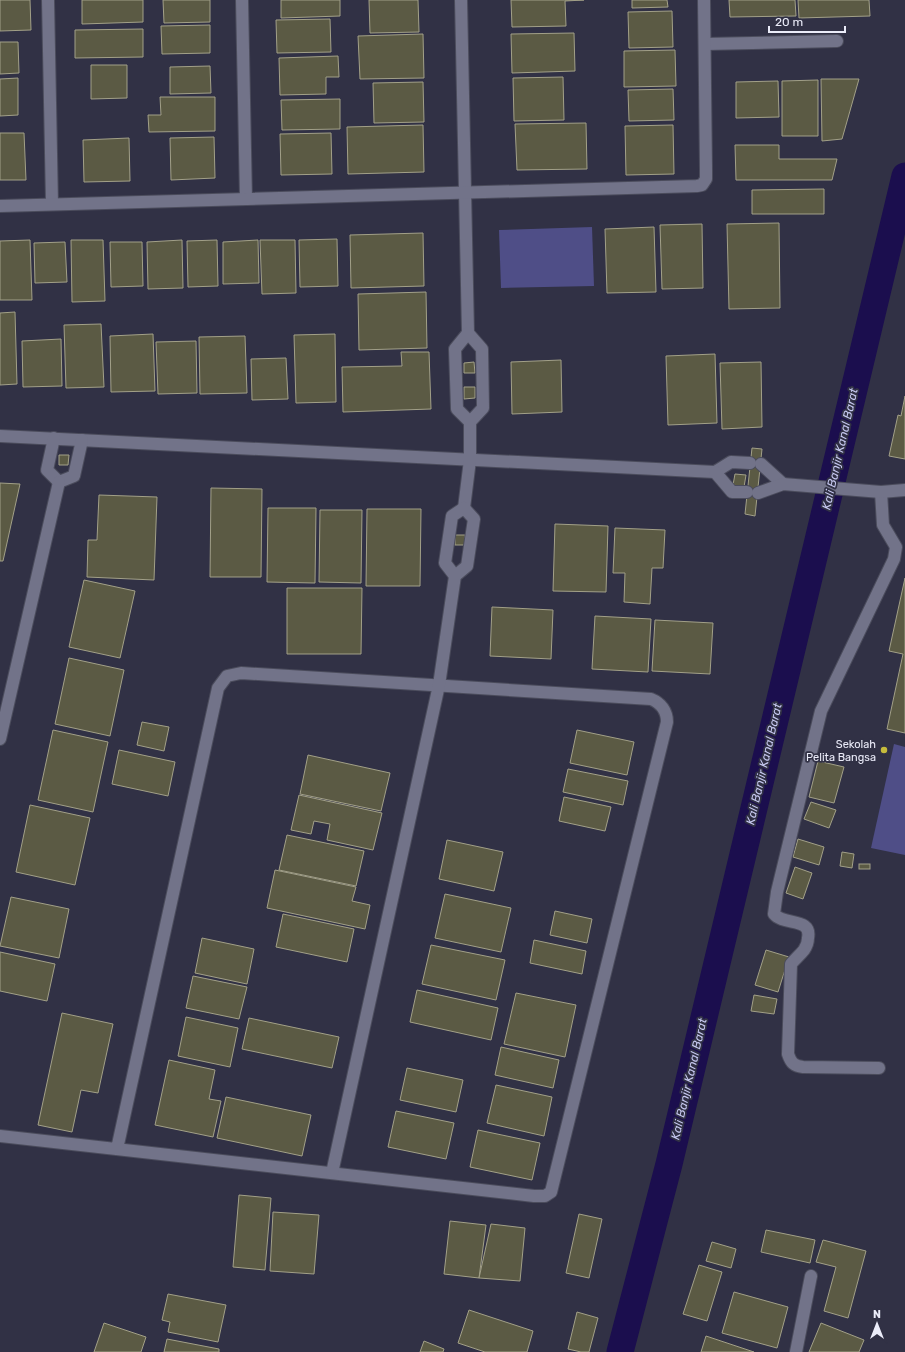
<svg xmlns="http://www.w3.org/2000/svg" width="905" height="1352" font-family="Rubik,sans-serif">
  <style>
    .green { fill: #4f4e87 }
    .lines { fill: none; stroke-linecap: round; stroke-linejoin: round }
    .canal { stroke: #1b0e4e; stroke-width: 27 }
    .building { fill: #5b5a44; stroke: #a2a088 }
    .service-casing { stroke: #4b4c5c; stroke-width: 14 }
    .minor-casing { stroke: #4b4c5c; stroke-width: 14 }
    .service { stroke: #727389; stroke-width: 12 }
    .minor { stroke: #727389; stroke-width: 12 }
    .poi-dot { fill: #c6bc3c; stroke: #313145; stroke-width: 1.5 }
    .labels { text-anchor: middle; stroke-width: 3.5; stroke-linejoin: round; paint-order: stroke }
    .poi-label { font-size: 11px; fill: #ebecf9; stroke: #313145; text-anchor: end }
    .water-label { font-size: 12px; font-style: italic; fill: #c8caf2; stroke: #313145 }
  </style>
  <rect width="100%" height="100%" fill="#313145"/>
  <g class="green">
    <polygon points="592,227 594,286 501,288 499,230"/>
    <polygon points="894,744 905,747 905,855 871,848"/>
  </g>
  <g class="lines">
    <polyline class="canal" points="620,1352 669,1164 905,176"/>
  </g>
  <g class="building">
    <polygon points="0,0 30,0 31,30 0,31"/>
    <polygon points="82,0 143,0 143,22 82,24"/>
    <polygon points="163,0 210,0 210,22 164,23"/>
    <polygon points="281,0 340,0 340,16 281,18"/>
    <polygon points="369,0 418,0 419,32 370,33"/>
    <polygon points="511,0 584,0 565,1 566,26 512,27"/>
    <polygon points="632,0 667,0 668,7 632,8"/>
    <polygon points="729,0 795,0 796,16 730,17"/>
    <polygon points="798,0 869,0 870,16 799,18"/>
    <polygon points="672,11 673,47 629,48 628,12"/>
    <polygon points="330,19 331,52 277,53 276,20"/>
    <polygon points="210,25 210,53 162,54 161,26"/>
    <polygon points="143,29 143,57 75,58 75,30"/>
    <polygon points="574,33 575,71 512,73 511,34"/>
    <polygon points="423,34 424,78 360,79 358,36"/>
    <polygon points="0,42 18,42 19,73 0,74"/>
    <polygon points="675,50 676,86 624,87 624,51"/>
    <polygon points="338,56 339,77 326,77 326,94 280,95 279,58"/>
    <polygon points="91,65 127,65 127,98 91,99"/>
    <polygon points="210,66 211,93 170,94 170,67"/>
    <polygon points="563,77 564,120 514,121 513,78"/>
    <polygon points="18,78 18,115 0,116 0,79"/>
    <polygon points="821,79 859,79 842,139 822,141"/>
    <polygon points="818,80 818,136 782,136 782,81"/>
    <polygon points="778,81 779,117 736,118 736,82"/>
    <polygon points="423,82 424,122 374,123 373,83"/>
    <polygon points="673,89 674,120 629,121 628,90"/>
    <polygon points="160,97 215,97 215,131 149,132 148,115 161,115"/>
    <polygon points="340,99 340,129 282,130 281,100"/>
    <polygon points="586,123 587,169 517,170 515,124"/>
    <polygon points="423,125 424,172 348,174 347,127"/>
    <polygon points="673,125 674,174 626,175 625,126"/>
    <polygon points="0,133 24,133 26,180 0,180"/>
    <polygon points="331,133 332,174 281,175 280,134"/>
    <polygon points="214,137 215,178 171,180 170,138"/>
    <polygon points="129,138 130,181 84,182 83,140"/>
    <polygon points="735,145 779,145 779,159 837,159 832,180 736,180"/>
    <polygon points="824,189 824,214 752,214 752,190"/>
    <polygon points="779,223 780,308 729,309 727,224"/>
    <polygon points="702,224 703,288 662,289 660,225"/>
    <polygon points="654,227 656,292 607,293 605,229"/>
    <polygon points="423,233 424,286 351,288 350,235"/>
    <polygon points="337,239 338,286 300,287 299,240"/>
    <polygon points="30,240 32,300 0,300 0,241"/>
    <polygon points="71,240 103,240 105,301 72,302"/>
    <polygon points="182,240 183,288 148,289 147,242"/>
    <polygon points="217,240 218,286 188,287 187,241"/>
    <polygon points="258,240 259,283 223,284 223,242"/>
    <polygon points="260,240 295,240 296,293 262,294"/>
    <polygon points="65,242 67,282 35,283 34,243"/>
    <polygon points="110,242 142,242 143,286 111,287"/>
    <polygon points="426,292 427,348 359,350 358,294"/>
    <polygon points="15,312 17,384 0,385 0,313"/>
    <polygon points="101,324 104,387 66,388 64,325"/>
    <polygon points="153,334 155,391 111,392 110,336"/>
    <polygon points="335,334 336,402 296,403 294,335"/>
    <polygon points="245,336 247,393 200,394 199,337"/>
    <polygon points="61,339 62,386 23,387 22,341"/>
    <polygon points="196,341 197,393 158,394 156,342"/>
    <polygon points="401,352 429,352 431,409 343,412 342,367 402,366"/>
    <polygon points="715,354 717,423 668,425 666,356"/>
    <polygon points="286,358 288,399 252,400 251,359"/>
    <polygon points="561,360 562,412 512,414 511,362"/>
    <polygon points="474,362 475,373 464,373 464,363"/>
    <polygon points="761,362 762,427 722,429 720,363"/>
    <polygon points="464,387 475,387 475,398 464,399"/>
    <polygon points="905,396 905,459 889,456 898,415 901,416"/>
    <polygon points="752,448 762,449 755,516 745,514"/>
    <polygon points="59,455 69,455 68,465 59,465"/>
    <polygon points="735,474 746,475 744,487 733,485"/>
    <polygon points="0,483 20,484 3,561 0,561"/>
    <polygon points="211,488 262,489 261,577 210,577"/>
    <polygon points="99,495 157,497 154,580 87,577 88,540 97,540"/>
    <polygon points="268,508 316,508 315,583 267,582"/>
    <polygon points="367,509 421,509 420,586 366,586"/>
    <polygon points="320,510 362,510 361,583 319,582"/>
    <polygon points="555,524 608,526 606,592 553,591"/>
    <polygon points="615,528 665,530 663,568 652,568 650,604 624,602 625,573 613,573"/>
    <rect x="455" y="535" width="10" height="10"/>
    <polygon points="905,578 905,733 887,729 903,654 889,651"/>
    <polygon points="84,580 135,591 120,658 69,647"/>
    <polygon points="287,588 362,588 361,654 287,654"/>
    <polygon points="492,607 553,610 551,659 490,656"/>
    <polygon points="595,616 651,619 648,672 592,669"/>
    <polygon points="655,620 713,623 710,674 652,671"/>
    <polygon points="69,658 124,670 110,736 55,724"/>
    <polygon points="142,722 169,727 164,751 137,745"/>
    <polygon points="53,730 108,742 93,812 38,800"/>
    <polygon points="577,730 634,742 627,775 570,763"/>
    <polygon points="119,750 175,762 168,796 112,784"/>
    <polygon points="308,755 390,773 381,811 300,794"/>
    <polygon points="818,761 844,767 834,803 809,797"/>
    <polygon points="568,769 628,781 623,805 563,792"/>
    <polygon points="299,795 382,813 373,850 327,840 330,824 314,821 311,834 291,830"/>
    <polygon points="564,797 611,807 605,831 559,821"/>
    <polygon points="811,802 836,810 829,828 804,819"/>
    <polygon points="30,805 90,818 75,885 16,872"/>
    <polygon points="287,835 364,851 356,886 279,870"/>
    <polygon points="798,839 824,847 819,865 793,857"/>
    <polygon points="447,840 503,852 494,891 439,879"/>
    <polygon points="842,852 854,854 852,868 840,866"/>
    <rect x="859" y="864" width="11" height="5"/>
    <polygon points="795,867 812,873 803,899 786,893"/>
    <polygon points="275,870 356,887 352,901 370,905 365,929 267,908"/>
    <polygon points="445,894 511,908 501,952 435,938"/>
    <polygon points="11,897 69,909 59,958 0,946"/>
    <polygon points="555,911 592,919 587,943 550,935"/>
    <polygon points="283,914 354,929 347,962 276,947"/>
    <polygon points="202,938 254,949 247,984 195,973"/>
    <polygon points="534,940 586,951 582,974 530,963"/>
    <polygon points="431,945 505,960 496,1000 422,984"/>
    <polygon points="766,950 789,957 778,992 755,985"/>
    <polygon points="0,952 55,964 47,1001 0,991"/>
    <polygon points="193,976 247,987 239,1019 186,1008"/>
    <polygon points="417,990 498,1008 491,1040 410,1022"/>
    <polygon points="516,993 576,1005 565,1057 504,1044"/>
    <polygon points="754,995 777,999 774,1014 751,1011"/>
    <polygon points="62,1013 113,1024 98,1093 81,1090 72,1132 38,1125"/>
    <polygon points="186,1017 238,1028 230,1067 178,1056"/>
    <polygon points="249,1018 339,1037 332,1068 242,1049"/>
    <polygon points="501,1047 559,1060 553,1088 495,1075"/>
    <polygon points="169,1060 215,1070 209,1099 221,1101 213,1137 155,1125"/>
    <polygon points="407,1068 463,1080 456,1112 400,1100"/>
    <polygon points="496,1085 552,1097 544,1136 487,1123"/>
    <polygon points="226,1097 311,1115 302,1156 217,1138"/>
    <polygon points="396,1111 454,1123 446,1159 388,1147"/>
    <polygon points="478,1130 540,1143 532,1180 470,1167"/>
    <polygon points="239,1195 271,1198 265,1270 233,1267"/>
    <polygon points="273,1212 319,1215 314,1274 270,1271"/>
    <polygon points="579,1214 602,1219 589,1278 566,1273"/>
    <polygon points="450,1221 486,1225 479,1278 444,1274"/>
    <polygon points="491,1224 525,1228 520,1281 479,1278"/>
    <polygon points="766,1230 815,1240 810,1263 761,1252"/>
    <polygon points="823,1240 866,1251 848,1318 824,1311 836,1267 816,1262"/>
    <polygon points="712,1242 736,1249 731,1268 706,1261"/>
    <polygon points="699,1265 722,1272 707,1321 683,1314"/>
    <polygon points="734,1292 788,1307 777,1348 722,1333"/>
    <polygon points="168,1294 226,1305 218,1342 168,1332 170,1322 162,1320"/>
    <polygon points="469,1310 533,1331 527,1352 485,1352 458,1343"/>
    <polygon points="577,1312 598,1318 589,1352 581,1352 568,1349"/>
    <polygon points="104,1323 146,1337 141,1352 94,1352"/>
    <polygon points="821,1323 864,1340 859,1352 809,1352"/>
    <polygon points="706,1336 754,1352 701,1352"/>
    <polygon points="167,1339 219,1349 219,1352 164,1352"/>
    <polygon points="424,1341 444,1349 443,1352 420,1352"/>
  </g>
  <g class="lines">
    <defs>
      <path id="service" d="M879,1068L803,1067C794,1066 791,1063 788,1054L791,964C795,959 800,955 804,950C806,947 808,942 808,938C812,917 784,926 774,914L777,892L821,711L894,559L896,547L883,525L881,492"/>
      <g id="minor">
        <polyline points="48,0 52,204"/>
        <polyline points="242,0 246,199"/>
        <polyline points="461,0 468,333"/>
        <polyline points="705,44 837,41"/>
        <polyline points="0,206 697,186 702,185 706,179 706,170 704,0"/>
        <polyline points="0,436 715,472 731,462 750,463"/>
        <polyline points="54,438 47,470 59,482 74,476 82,440"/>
        <polyline points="761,464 783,484"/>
        <polyline points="715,472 732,492 747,492"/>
        <polyline points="758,493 783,484 881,492 905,490"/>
        <polyline points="464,508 470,460 470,422 457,409 455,349 468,333 482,349 483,408 470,422"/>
        <polyline points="0,739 59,482"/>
        <path d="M0,1136C178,1156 356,1176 534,1196H545L551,1192L667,722C667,711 661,703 651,699L241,673L227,676L218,688L117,1149"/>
        <polyline points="332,1173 439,685 455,576 467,566 474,519 464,508 452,516 445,563 455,576"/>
        <polyline points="796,1352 811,1276"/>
      </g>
    </defs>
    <use href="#service" class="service-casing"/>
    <use href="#minor" class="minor-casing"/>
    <use href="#service" class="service"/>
    <use href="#minor" class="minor"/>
  </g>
  <circle class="poi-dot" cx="884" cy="750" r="4"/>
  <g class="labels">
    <g class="poi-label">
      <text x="876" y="748">Sekolah<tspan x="876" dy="13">Pelita Bangsa</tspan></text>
    </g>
    <g class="water-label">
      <text transform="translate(840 449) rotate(-77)" y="4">Kali Banjir Kanal Barat</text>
      <text transform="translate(764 764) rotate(-77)" y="4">Kali Banjir Kanal Barat</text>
      <text transform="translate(689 1079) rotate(-77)" y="4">Kali Banjir Kanal Barat</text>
    </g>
  </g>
  <g transform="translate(877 1324)" stroke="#313145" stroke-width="3" paint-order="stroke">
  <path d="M0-3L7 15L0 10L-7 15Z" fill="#ebecf9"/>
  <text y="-6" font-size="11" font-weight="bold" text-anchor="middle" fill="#ebecf9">N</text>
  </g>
  <path d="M769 26v6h76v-6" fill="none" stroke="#ebecf9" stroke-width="2"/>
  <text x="775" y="26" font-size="12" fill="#ebecf9" stroke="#313145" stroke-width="3" paint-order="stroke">20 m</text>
</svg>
